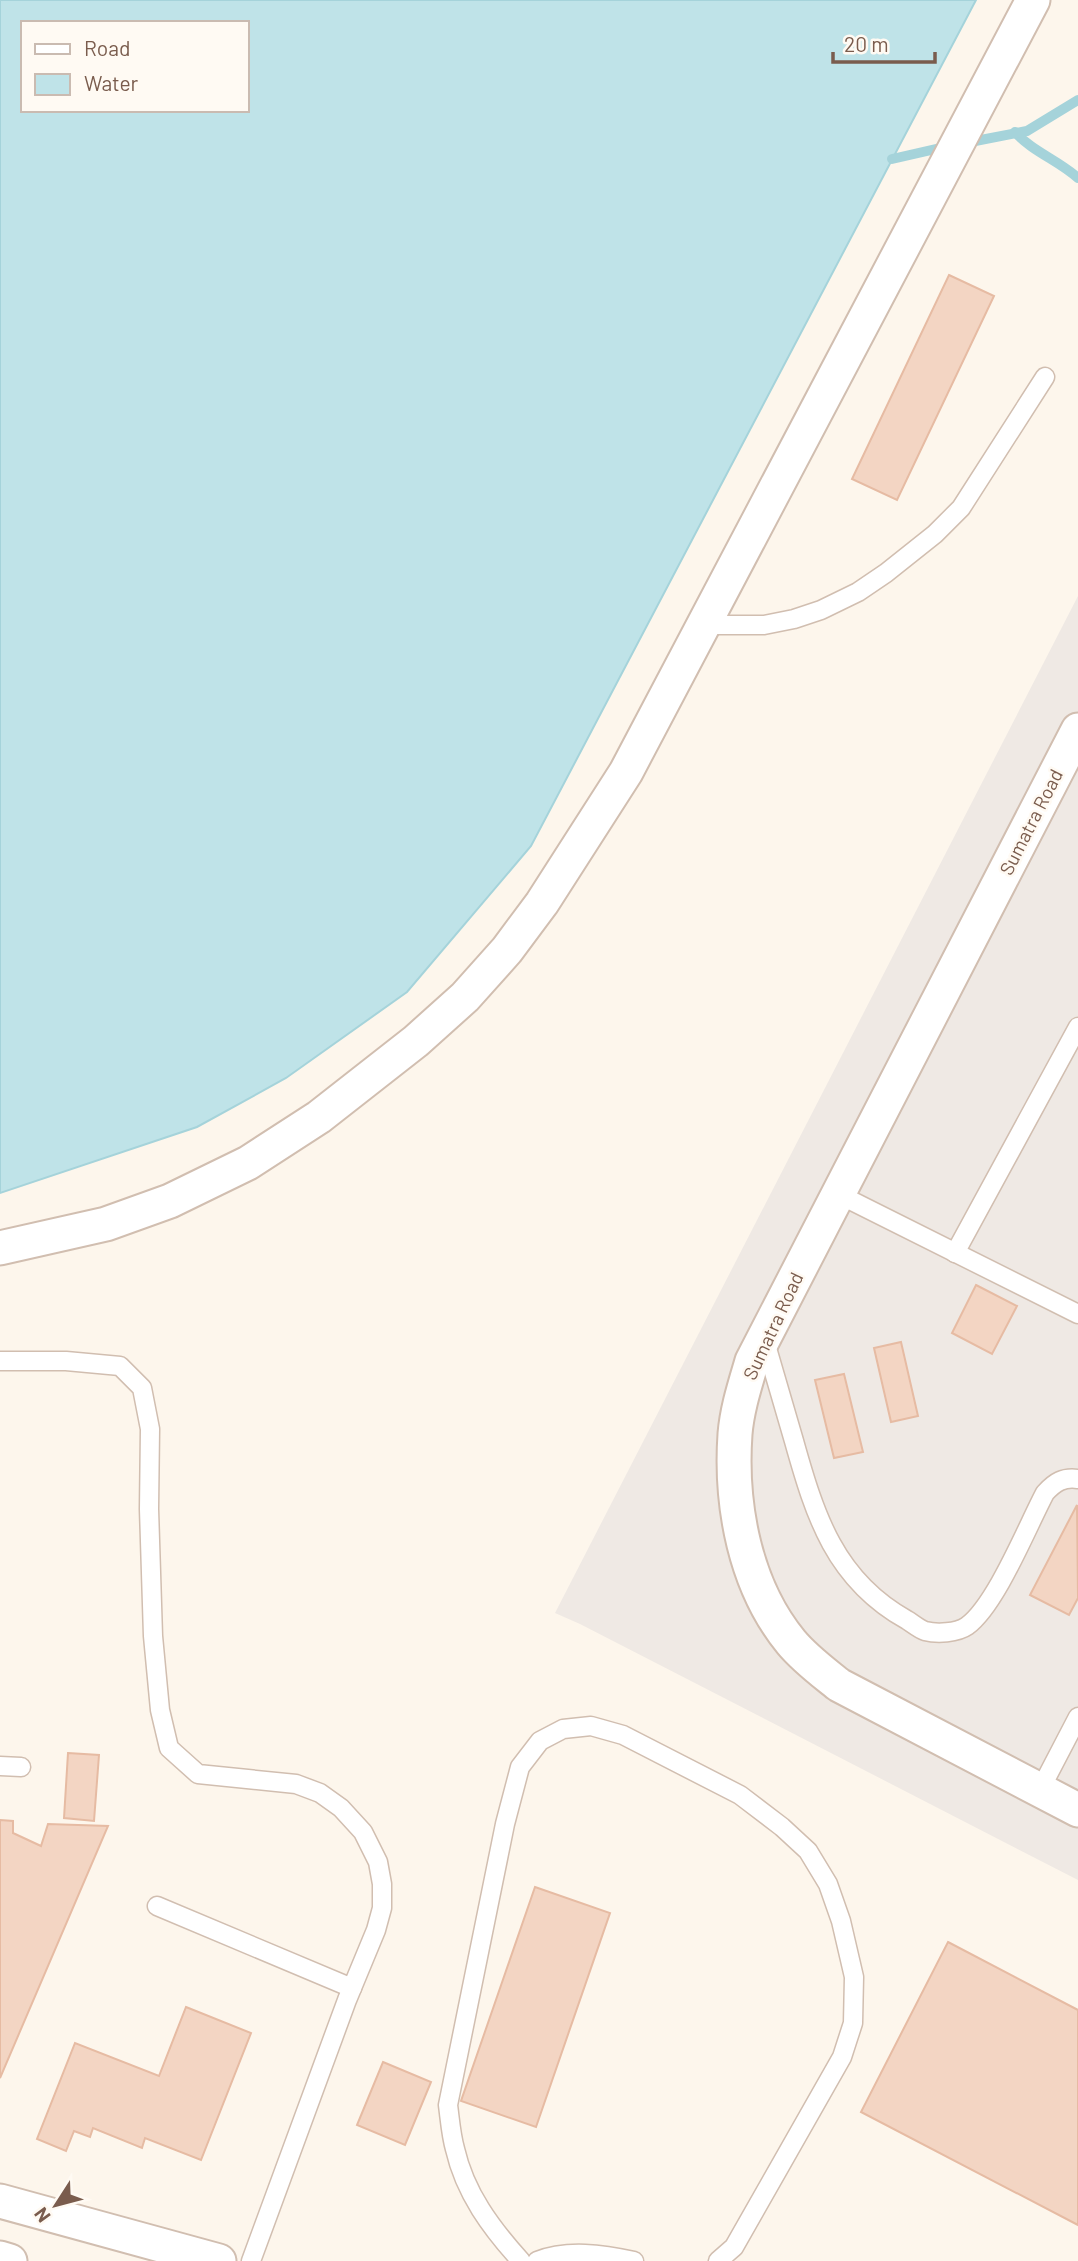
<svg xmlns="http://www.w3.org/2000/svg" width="1078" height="2261" font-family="Barlow,sans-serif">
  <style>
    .industrial { fill: #efe9e4 }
    .water { fill: #bfe3e8; stroke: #a5d3da; stroke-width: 2; fill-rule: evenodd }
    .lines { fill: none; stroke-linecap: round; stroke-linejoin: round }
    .stream { stroke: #a5d3da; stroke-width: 10 }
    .building { fill: #f3d5c3; stroke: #e6bba3; stroke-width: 2 }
    .lane-casing { stroke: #d1beb0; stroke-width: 21 }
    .street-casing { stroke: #d1beb0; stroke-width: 37 }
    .lane { stroke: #fff; stroke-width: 18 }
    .street { stroke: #fff; stroke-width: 33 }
    .labels { text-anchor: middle; stroke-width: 5; stroke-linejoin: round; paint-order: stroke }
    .street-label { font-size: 19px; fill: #7a5c4d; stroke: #fffaf3 }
  </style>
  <rect width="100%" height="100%" fill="#fdf6ec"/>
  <polygon class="industrial" points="1078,596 1078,1880 580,1624 555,1613"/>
  <path class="water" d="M0,0H976L531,846L407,992L286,1078L197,1127L0,1193ZM23,23H247V110H23Z"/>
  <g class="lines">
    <g class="stream">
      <path d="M1015,132C1033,152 1058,160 1078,178"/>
      <polyline points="965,143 1027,131 1078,100"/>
      <polyline points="892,159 949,146"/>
    </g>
  </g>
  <g class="building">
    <polygon points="949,275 994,296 897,500 852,479"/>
    <polygon points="976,1285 1017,1306 992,1354 952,1333"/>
    <polygon points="901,1342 918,1416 891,1422 874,1348"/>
    <polygon points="844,1374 863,1452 834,1458 815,1380"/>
    <polygon points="1077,1505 1078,1598 1069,1615 1030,1595"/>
    <polygon points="68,1753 99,1755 94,1821 64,1818"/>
    <polygon points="0,1820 13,1821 13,1833 41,1846 48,1824 108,1826 0,2078"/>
    <polygon points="535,1887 610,1913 536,2127 461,2101"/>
    <polygon points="948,1942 1078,2010 1078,2225 861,2112"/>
    <polygon points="186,2007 251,2033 201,2160 145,2138 142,2148 93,2128 90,2137 74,2131 66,2151 37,2139 75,2043 159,2076"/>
    <polygon points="383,2062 431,2082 405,2145 357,2125"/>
  </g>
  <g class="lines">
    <defs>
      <g id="lane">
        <polyline points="704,625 764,625 794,619 821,610 858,592 886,573 935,534 961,508 1045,377"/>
        <polyline points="838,1194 1078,1314"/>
        <polyline points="955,1253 1078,1027"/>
        <path d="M764,1338C774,1372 784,1406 794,1441C815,1516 835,1580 907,1620C912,1623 919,1629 925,1631C937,1634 957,1633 967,1626C996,1605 1027,1527 1045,1493C1055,1482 1063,1477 1078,1479"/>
        <polyline points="0,1361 66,1361 120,1366 142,1388 150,1429 149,1509 153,1636 160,1710 169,1748 198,1774 296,1784 320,1793 341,1808 363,1832 378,1862 382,1884 382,1908 376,1930 347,2000 251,2261"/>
        <polyline points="0,1766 21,1767"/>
        <polyline points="1040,1790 1078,1717"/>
        <polyline points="157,1906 352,1988"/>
        <path d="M521,2261C491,2228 465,2193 455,2149C451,2135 450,2120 448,2105L505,1824L520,1767L540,1741L563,1729L591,1726L623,1735L740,1795L782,1827L808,1851L828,1884L841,1921L854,1977L853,2023L842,2057L734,2247L718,2261"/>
        <path d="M537,2261C567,2249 603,2254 634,2261"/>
      </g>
      <g id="street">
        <path d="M1078,730L752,1361C745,1385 737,1409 735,1434C730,1506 745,1586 791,1642C805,1659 823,1672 839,1685L1078,1810"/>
        <polyline points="0,1248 106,1224 170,1201 248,1163 319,1117 416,1041 465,997 507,950 542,903 626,772 1033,0"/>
        <polyline points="0,2201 219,2261"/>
        <polyline points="0,2258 10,2261"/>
      </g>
    </defs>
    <use href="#lane" class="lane-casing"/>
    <use href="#street" class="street-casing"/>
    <use href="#lane" class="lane"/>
    <use href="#street" class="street"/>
  </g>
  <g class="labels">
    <g class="street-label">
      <text transform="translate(1031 822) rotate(-63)" y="7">Sumatra Road</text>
      <text transform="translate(773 1326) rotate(-65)" y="7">Sumatra Road</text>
    </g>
  </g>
  <rect x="21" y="21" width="228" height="91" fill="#fffaf3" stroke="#cabbb1" stroke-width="2"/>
  <rect x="35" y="44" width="35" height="10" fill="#ffffff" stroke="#cabbb1" stroke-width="2"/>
  <text x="84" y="56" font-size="21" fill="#7a5c4d">Road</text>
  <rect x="35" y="74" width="35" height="21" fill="#bfe3e8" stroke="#cabbb1" stroke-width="2"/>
  <text x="84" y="91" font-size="21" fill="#7a5c4d">Water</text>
  <g transform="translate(56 2205) rotate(234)" stroke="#fffaf3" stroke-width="5" paint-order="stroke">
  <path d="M0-5L12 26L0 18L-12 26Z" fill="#7a5c4d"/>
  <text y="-10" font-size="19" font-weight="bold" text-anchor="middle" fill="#7a5c4d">N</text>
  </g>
  <path d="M833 52v10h102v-10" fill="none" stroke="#7a5c4d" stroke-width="3.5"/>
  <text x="844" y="52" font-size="21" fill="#7a5c4d" stroke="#fffaf3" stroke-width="5" paint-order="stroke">20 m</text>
</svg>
